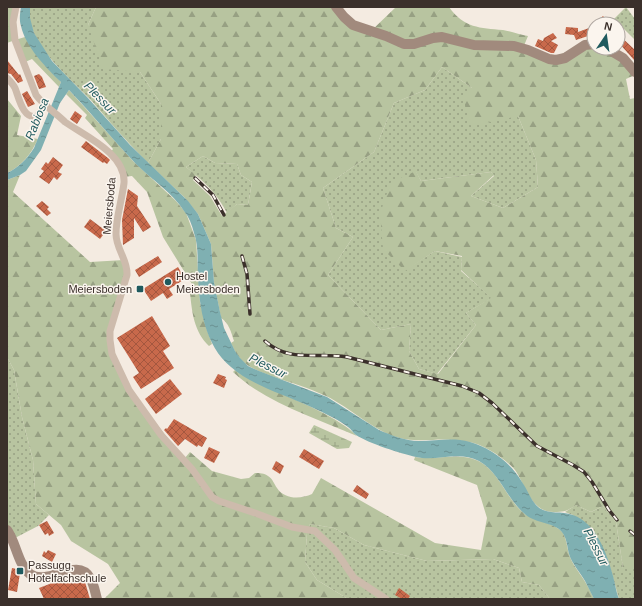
<svg xmlns="http://www.w3.org/2000/svg" width="642" height="606" font-family="Helvetica,sans-serif">
  <style>
    .grass { fill: url(#grass-dots) }
    .forest { fill: url(#forest-firs); fill-rule: evenodd }
    .wetland { fill: url(#wetland-marsh) }
    .water { fill: url(#water-ripples) }
    .building { fill: url(#building-cross-hatch) }
    .lines { fill: none; stroke-linecap: round; stroke-linejoin: round }
    .street { stroke: #cdbbac; stroke-width: 7 }
    .secondary { stroke: #a18a7d; stroke-width: 10 }
    .rail-casing { stroke: #3b302b; stroke-width: 3.5 }
    .rail { stroke: #fbf5ee; stroke-width: 2; stroke-dasharray: 6; stroke-linecap: butt }
    .poi-dot { fill: #1f5a5e; stroke: #fbf5ee; stroke-width: 1.5 }
    .labels { text-anchor: middle; stroke-width: 3; stroke-linejoin: round; paint-order: stroke }
    .street-label { font-size: 11px; fill: #3b302b; stroke: #fbf5ee }
    .poi-label { font-size: 11px; fill: #3b302b; stroke: #fbf5ee; text-anchor: start }
    .water-label { font-size: 12px; font-style: italic; fill: #1f5a5e; stroke: #fbf5ee }
  </style>
  <defs>
    <pattern id="grass-dots" width="8" height="8" patternUnits="userSpaceOnUse"><rect width="8" height="8" fill="#b8c4a0"/><path d="M2 2h.1M6 6h.1" fill="none" stroke="#97a083" stroke-width="1.8" stroke-linecap="round"/></pattern>
    <pattern id="forest-firs" width="22" height="20" patternUnits="userSpaceOnUse"><rect width="22" height="20" fill="#b8c4a0"/><path d="M5 1l3.5 6h-7zM16 11l3.5 6h-7z" fill="#97a083"/></pattern>
    <pattern id="wetland-marsh" width="20" height="14" patternUnits="userSpaceOnUse"><rect width="20" height="14" fill="#b8c4a0"/><path d="M1 5h8M5 5V1M11 12h8M15 12V8" fill="none" stroke="#97a083"/></pattern>
    <pattern id="water-ripples" width="26" height="14" patternUnits="userSpaceOnUse"><rect width="26" height="14" fill="#7fb0b2"/><path d="M2 4q2-2 4 0t4 0M15 11q2-2 4 0t4 0" fill="none" stroke="#699091"/></pattern>
    <pattern id="building-cross-hatch" width="8" height="8" patternUnits="userSpaceOnUse"><rect width="8" height="8" fill="#c8694b"/><path d="M0 0l8 8M0 8l8-8" fill="none" stroke="#a4573f"/></pattern>
  </defs>
  <rect width="100%" height="100%" fill="#f4ebe1"/>
  <g class="grass">
    <path d="M30,7H96L88,25L140,72L161,104V139L148,163C127,142 109,121 90,99C69,77 24,41 30,7Z"/>
    <polygon points="626,7 635,19 635,40 614,19"/>
    <polygon points="442,67 472,88 518,116 536,160 538,187 503,208 471,196 494,176 491,172 421,181 416,172 405,270 435,251 462,257 461,271 492,298 466,313 476,325 437,374 419,369 409,351 411,324 381,330 328,275 353,237 336,228 323,188 374,152 394,103 425,90"/>
    <path d="M203,156L215,163L237,164L241,175L252,182L248,205L237,204L227,213C216,192 204,182 186,167Z"/>
    <polygon points="7,357 14,370 22,417 33,460 36,504 49,515 38,526 15,538 7,524"/>
    <polygon points="576,505 591,512 603,506 616,522 623,568 635,568 635,599 619,599 608,560 573,515 565,512"/>
    <polygon points="310,524 334,528 364,545 427,561 493,559 519,568 522,582 539,585 550,599 348,599 317,580 305,562 307,533"/>
  </g>
  <g class="forest">
    <polygon points="7,7 16,7 15,40 25,37 45,65 61,82 59,87 32,59 23,63 15,40 7,43"/>
    <path d="M96,7H336L344,17L371,31L396,7H449C464,28 480,28 503,30C510,31 520,35 528,36L523,48L549,59L581,46L606,48L635,75L626,79L630,99L635,98V568H623L616,522L603,506L591,512L576,505C567,511 565,512 554,512C531,512 526,486 515,470C506,459 483,444 469,442C458,440 444,439 433,440C421,440 411,441 399,438C372,430 351,408 326,396C309,388 292,383 274,377C266,374 257,371 249,366C240,361 235,352 231,343L234,341C231,332 229,323 221,318L214,282L211,244L198,214L184,197L148,163L161,139V104L140,72L103,69L88,25ZM442,67L472,88L463,98L471,126L518,116L536,160L538,187L503,208L471,196L494,175L491,172L421,181L416,171L391,182L380,213L383,249L405,271L435,251L462,256L461,270L491,298L466,313L476,325L438,374L419,369L409,351L411,324L381,330L328,275L353,237L336,228L323,188L374,152L394,103L425,90ZM203,156L215,163L237,164L241,175L252,182L248,205L237,204L222,216L210,196L193,180L196,175L186,167Z"/>
    <path d="M69,90L133,161L176,201L186,213L196,240L200,302L207,330L212,344L209,346C194,332 192,312 190,293L195,289L163,237L147,192L132,176L123,177L110,153L113,149L85,118L87,115L66,94Z"/>
    <path d="M7,99L21,116L17,135L38,139C31,154 22,166 7,173Z"/>
    <path d="M20,175L13,192L90,262L124,260L126,265L110,340L127,386L184,459L190,452L212,471L241,479L249,478L255,473C260,473 264,473 268,476C273,479 274,484 277,488C285,500 301,499 312,494L321,478L435,543L481,550L487,518L477,485L414,460L415,457C436,461 456,452 476,460C499,469 506,500 525,514C535,521 556,523 563,533C567,540 567,549 570,557C573,565 579,572 584,580C588,586 591,593 594,599H550L539,585L522,582L519,568L493,559L427,561L364,545L334,528L310,524L307,533L305,562L317,580L348,599H104L120,583L108,564L71,541L61,525L36,504L33,460L22,417L14,370L7,357V180Z"/>
    <path d="M235,370C270,392 312,403 345,426C350,429 353,433 357,436C316,418 266,403 233,372Z"/>
  </g>
  <polygon class="wetland" points="314,425 352,442 349,448 337,449 309,433"/>
  <path class="water" d="M21,7H30V18L34,33L52,61L88,98L130,145L188,201L198,214L211,244L214,282L220,312L224,328L235,351L240,358L248,366L259,371L327,397L379,430C391,435 405,441 419,441C436,441 453,437 470,442C491,448 511,463 522,482C527,489 530,498 536,505C546,516 560,510 573,515C596,523 607,553 613,576C615,583 616,592 619,599H594C591,593 588,587 585,581C580,572 572,564 569,554C567,547 567,537 561,531C554,523 536,523 526,515C507,500 500,473 479,461C458,450 437,462 416,457C400,453 370,444 356,435C353,433 351,429 348,427C336,418 322,412 309,406C283,394 253,386 231,367C205,346 199,307 198,276C197,261 199,247 194,233C192,225 189,217 184,211C173,193 151,179 136,164C113,140 92,114 69,90L60,103L41,150L26,171L20,175L7,180V173C18,168 27,159 34,148L61,82C47,69 25,46 21,26C19,20 20,13 21,7Z"/>
  <g class="building">
    <polygon points="603,16 610,24 594,24 594,38 588,36 576,40 574,35 565,34 566,27 578,28 578,32 589,28"/>
    <polygon points="553,33 557,38 551,41 558,45 554,53 551,53 535,46 538,39 543,41 544,38"/>
    <polygon points="618,34 635,50 635,61 618,42"/>
    <polygon points="7,60 19,75 20,74 23,81 18,83 11,74 7,73"/>
    <polygon points="39,74 42,77 46,87 39,89 34,76"/>
    <polygon points="27,91 35,104 28,107 22,94"/>
    <polygon points="75,111 82,116 77,124 70,119"/>
    <polygon points="86,141 108,158 110,160 107,164 104,162 103,163 81,147"/>
    <polygon points="53,157 63,165 58,172 62,174 57,180 54,177 49,184 39,177 44,171 41,169 46,162 48,164"/>
    <polygon points="128,189 138,196 137,206 151,227 143,232 134,218 134,238 123,245 122,220"/>
    <polygon points="42,201 49,207 47,209 51,213 47,216 36,206"/>
    <polygon points="90,219 106,231 100,239 84,227"/>
    <polygon points="158,256 162,262 139,277 135,270"/>
    <polygon points="178,267 185,279 169,289 173,295 167,299 163,293 151,301 143,289"/>
    <polygon points="152,316 170,346 163,351 174,368 141,389 133,377 139,373 117,338"/>
    <polygon points="218,374 226,377 225,379 227,380 224,388 213,383"/>
    <polygon points="170,379 182,394 156,414 145,399"/>
    <polygon points="174,419 207,438 202,447 198,445 197,447 185,439 178,446 164,430 166,428 167,429"/>
    <polygon points="209,447 220,452 214,463 204,458"/>
    <polygon points="304,449 324,461 319,469 299,457"/>
    <polygon points="276,461 284,466 280,474 272,469"/>
    <polygon points="357,485 369,494 366,499 353,491"/>
    <polygon points="47,521 54,533 49,536 48,533 45,535 39,525"/>
    <polygon points="48,550 56,554 52,562 42,556 44,551 46,553"/>
    <polygon points="12,568 17,569 19,573 20,573 17,592 8,590"/>
    <polygon points="77,576 81,578 85,582 90,599 44,599 39,588 60,580"/>
    <polygon points="399,588 410,596 408,599 402,599 395,595"/>
  </g>
  <g class="lines">
    <g class="street">
      <path d="M16,7L13,22L15,40L36,95C44,106 56,113 65,122C85,136 126,154 124,183C122,200 116,217 116,234C116,249 128,260 127,275L110,331V340L112,354L129,390L161,435L192,469L212,497L219,501L255,513L292,527L315,531L335,550L354,578L386,599"/>
      <path d="M7,78C10,81 13,84 15,88C19,98 23,120 37,116L46,105"/>
    </g>
    <g class="secondary">
      <polyline points="336,7 344,17 353,25 386,36 404,44 414,44 433,38 442,37 474,45 514,46 528,50 549,59 556,60 565,58 585,45 594,44"/>
      <polyline points="606,48 623,58 635,72"/>
      <path d="M7,530C16,542 18,565 30,574C48,587 77,556 90,578C94,584 95,592 97,599"/>
    </g>
    <defs>
      <g id="rail">
        <polyline points="195,178 213,195 224,215"/>
        <polyline points="242,256 247,274 250,314"/>
        <path d="M265,341C289,363 317,352 347,357L462,386L479,393L492,403L537,446L573,465L584,472L592,482L609,510L617,520"/>
        <polyline points="630,531 635,535"/>
      </g>
    </defs>
    <use href="#rail" class="rail-casing"/>
    <use href="#rail" class="rail"/>
  </g>
  <g class="poi-dot">
    <circle cx="168" cy="282" r="4"/>
    <rect x="136" y="285" width="8" height="8" rx="2"/>
    <rect x="16" y="567" width="8" height="8" rx="2"/>
  </g>
  <g class="labels">
    <g class="street-label">
      <text transform="translate(109 206) rotate(-85)" y="4">Meiersboda</text>
    </g>
    <g class="poi-label">
      <text x="176" y="280">Hostel<tspan x="176" dy="13">Meiersboden</tspan></text>
      <text x="132" y="293" text-anchor="end">Meiersboden</text>
      <text x="28" y="569">Passugg,<tspan x="28" dy="13">Hotelfachschule</tspan></text>
    </g>
    <g class="water-label">
      <text transform="translate(100 98) rotate(46)" y="4">Plessur</text>
      <text transform="translate(37 119) rotate(-68)" y="4">Rabiosa</text>
      <text transform="translate(268 366) rotate(27)" y="4">Plessur</text>
      <text transform="translate(596 547) rotate(63)" y="4">Plessur</text>
    </g>
  </g>
  <rect width="642" height="606" fill="none" stroke="#3b302b" stroke-width="16"/>
  <g transform="translate(606 36) rotate(13)"><circle r="19" fill="#fbf5ee" stroke="#aea6a0"/>
  <path d="M0-3L7 15L0 10L-7 15Z" fill="#1f5a5e"/>
  <text y="-6" font-size="11" font-weight="bold" text-anchor="middle" fill="#3b302b">N</text>
  </g>
</svg>
